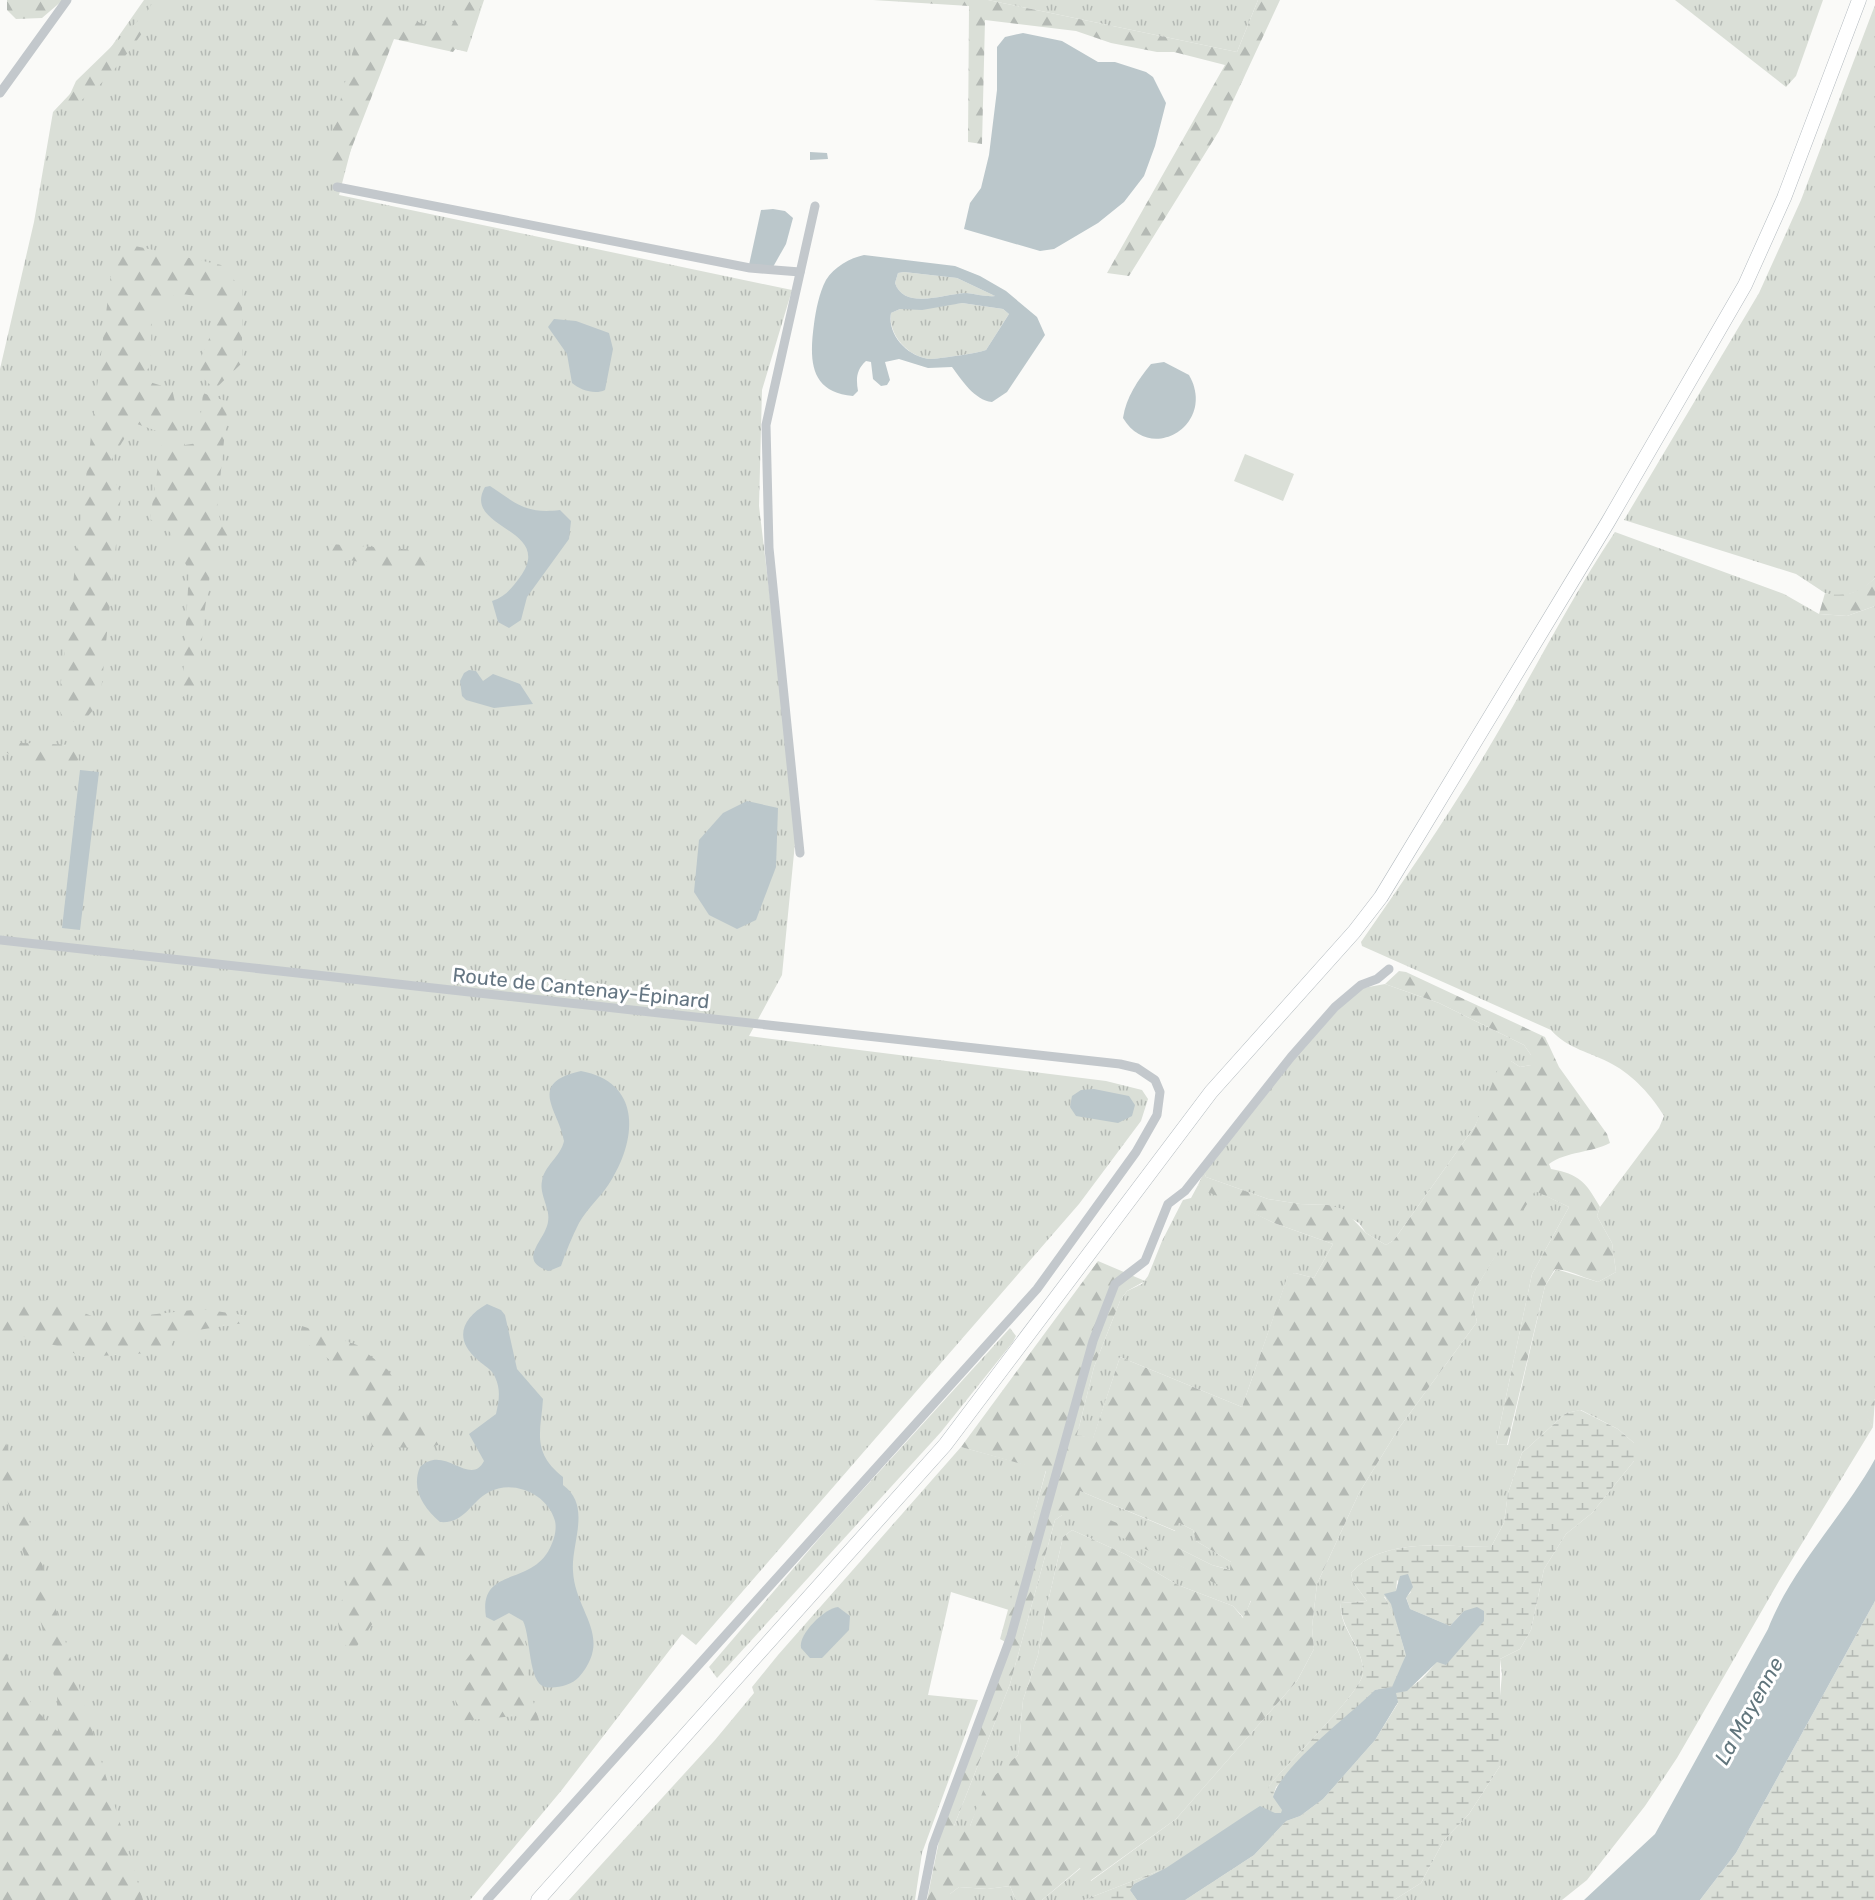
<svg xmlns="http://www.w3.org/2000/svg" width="1875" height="1900" font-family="Rubik,sans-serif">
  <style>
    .grass { fill: url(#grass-tufts) }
    .forest { fill: url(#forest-firs); fill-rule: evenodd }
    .wetland { fill: url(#wetland-marsh) }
    .pitch { fill: #dadfd7 }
    .water { fill: #bbc7cb; fill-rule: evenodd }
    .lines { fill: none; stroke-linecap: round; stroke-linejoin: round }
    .secondary-casing { stroke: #b3babf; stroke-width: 15 }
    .minor { stroke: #c3c8cc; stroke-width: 9 }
    .secondary { stroke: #fff; stroke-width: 14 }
    .labels { text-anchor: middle; stroke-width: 6; stroke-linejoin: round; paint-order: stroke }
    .street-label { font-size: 20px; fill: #657683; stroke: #fff }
    .water-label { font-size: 21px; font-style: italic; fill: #60757c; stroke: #fff }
  </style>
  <defs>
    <pattern id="grass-tufts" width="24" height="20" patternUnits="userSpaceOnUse" patternTransform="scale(1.5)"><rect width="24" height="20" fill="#dadfd7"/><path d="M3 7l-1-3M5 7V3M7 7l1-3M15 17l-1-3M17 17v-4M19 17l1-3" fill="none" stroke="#b4b9b4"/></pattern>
    <pattern id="forest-firs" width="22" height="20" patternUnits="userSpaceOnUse" patternTransform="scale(1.5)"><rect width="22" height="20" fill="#dadfd7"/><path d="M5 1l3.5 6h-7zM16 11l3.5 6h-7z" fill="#b4b9b4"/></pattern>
    <pattern id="wetland-marsh" width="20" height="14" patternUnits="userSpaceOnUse" patternTransform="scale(1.5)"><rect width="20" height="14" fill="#dadfd7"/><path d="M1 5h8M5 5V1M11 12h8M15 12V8" fill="none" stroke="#b4b9b4"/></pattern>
  </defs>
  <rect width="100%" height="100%" fill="#fafaf8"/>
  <g class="grass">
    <polygon points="144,0 484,0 467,52 382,31 339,195 792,290 762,390 759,506 797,823 782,975 749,1036 1106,1081 1142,1090 1148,1099 1141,1121 1079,1204 696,1645 682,1634 561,1791 470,1900 0,1900 0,369 34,222 53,112 102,60"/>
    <polygon points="988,0 1258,0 1237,52"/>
    <polygon points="1675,0 1823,0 1796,76 1786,87"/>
    <polygon points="1875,5 1875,578 1862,590 1839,597 1825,593 1796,574 1624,520 1759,293 1801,200"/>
    <path d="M904,272L957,278L995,296C986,297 976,294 966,293C947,293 904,311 895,283L898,273Z"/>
    <path d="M962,303L1003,309L1009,314L986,350C979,353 937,359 930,359C908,357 888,335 891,313L900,309Z"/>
    <path d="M1615,532L1784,594L1819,614L1847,616L1875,606V1399L1866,1415L1873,1427L1779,1581L1677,1758L1645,1806L1587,1880L1562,1900H1394L1421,1883L1444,1840L1469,1814L1500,1766L1499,1707L1502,1674L1500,1659L1520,1649L1531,1630L1544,1569L1566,1534L1592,1513L1634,1461V1443L1618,1429L1581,1410L1566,1413L1522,1453L1508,1493L1504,1523L1491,1547C1445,1547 1384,1536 1351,1573L1353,1582L1367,1601L1341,1603C1338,1628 1364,1647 1363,1673C1362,1692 1285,1766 1269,1786L1273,1796C1286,1761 1346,1718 1375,1690L1391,1687C1397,1679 1404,1667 1405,1656C1406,1646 1388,1604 1384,1594L1396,1591L1400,1576L1408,1574L1413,1587L1406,1598L1410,1609L1450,1626L1470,1607H1477L1485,1615L1477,1631L1446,1665L1437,1662L1407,1691L1396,1693L1398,1702L1375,1740L1323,1799L1300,1816L1286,1821L1254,1855L1185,1900H1137L1130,1890L1132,1886L1161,1870L1084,1900H1042L1081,1868L1091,1881L1176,1819L1297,1681L1314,1649L1312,1627L1317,1584L1359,1493L1399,1428L1477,1322L1472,1300L1476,1288L1534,1190L1569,1207L1532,1274L1496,1444L1508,1445L1545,1286L1556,1269L1598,1282L1616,1272L1612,1243L1597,1216L1600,1207L1659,1128L1664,1116C1652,1096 1633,1075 1612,1064C1590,1052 1568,1049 1551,1030L1362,946L1361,942C1409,873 1456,805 1498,732C1537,666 1572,596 1615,532Z"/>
    <polygon points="1385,984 1439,1003 1524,1045 1531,1055 1531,1065 1520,1067 1511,1061 1488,1098 1475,1126 1394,1240 1386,1245 1366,1233 1359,1223 1328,1205 1300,1204 1268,1199 1206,1177 1204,1172 1293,1059 1348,999 1363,988"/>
    <polygon points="1198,1185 1274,1223 1333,1244 1314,1278 1295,1273 1288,1276 1242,1407 1120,1357 1093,1439 1077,1435 1094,1367 1120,1301 1127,1291 1142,1284 1148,1276 1162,1241 1183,1200 1191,1198"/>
    <polygon points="1010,1328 1016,1336 1013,1342 941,1432 717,1678 709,1667 828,1528"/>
    <polygon points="961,1447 1046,1470 1009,1610 951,1592 928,1695 978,1700 922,1853 915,1900 569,1900 715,1740 754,1693 752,1687 778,1655"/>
    <path d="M1080,1491L1175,1531L1179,1523L1193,1530L1196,1541L1231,1562V1570L1212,1565L1178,1548L1175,1563L1251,1600L1244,1618L1233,1606L1178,1585L1127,1555L1072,1530L1063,1537L1044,1619L1038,1655L1023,1700L1018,1755C997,1774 980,1800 970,1826H954L1010,1684L1055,1520L1062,1515Z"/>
    <polygon points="1010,1886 1016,1900 950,1900 950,1894 959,1887 987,1889"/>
  </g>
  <g class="forest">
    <polygon points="7,0 63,0 42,18 16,19 7,10"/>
    <path d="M154,0H165C137,40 107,90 62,112L76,81L147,12Z"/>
    <polygon points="465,0 483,0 473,26 453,52 394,39 340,178 323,168 359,28 382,7 447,34"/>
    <polygon points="873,0 988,0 1237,52 1258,0 1280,0 1219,131 1129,276 1107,273 1225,65 1174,52 1157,52 1111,43 1076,31 985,20 982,144 968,142 969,6"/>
    <polygon points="126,244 221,265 242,289 242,363 215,389 195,371 212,332 215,299 176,293 152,320 150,366 140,379 172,389 185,445 198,443 203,393 228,402 217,509 222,525 230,539 214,548 204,615 198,689 182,697 189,571 170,532 150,519 163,433 134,423 108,465 121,495 100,702 83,722 64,722 58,706 111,273"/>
    <path d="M330,544L416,550L428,563L425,572C392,573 361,559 329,558Z"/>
    <path d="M1875,578V606L1847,616L1819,614L1825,593C1846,598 1860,592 1875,578Z"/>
    <polygon points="0,733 9,733 21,743 74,745 79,757 75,767 29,762 0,750"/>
    <path d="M1399,971L1406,972L1545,1037L1559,1067L1607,1134L1610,1143C1591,1153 1567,1151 1549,1164L1551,1169C1579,1174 1586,1182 1600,1207L1597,1216L1612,1243L1616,1272L1598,1282C1584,1278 1570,1270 1555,1269L1545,1286L1507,1445L1496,1444L1532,1274L1569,1207L1535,1191L1476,1288L1472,1300L1477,1322L1399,1428L1359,1493L1317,1584L1312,1627L1314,1649L1297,1681L1176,1819L1090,1881L1080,1868L1042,1900H1016L1010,1886L987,1889L959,1887L950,1894V1900H927L942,1826L1009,1644L1000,1639L1046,1471L961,1447L1098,1261L1145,1281L1127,1291L1120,1301L1094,1367L1077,1435L1093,1438L1120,1357L1242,1407L1288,1275L1295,1273L1314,1278L1333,1244L1274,1223L1204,1190L1198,1185L1204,1172L1206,1177L1268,1199L1300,1204L1328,1205L1343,1209L1366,1233L1386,1245L1394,1240L1475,1126L1502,1059L1511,1061L1520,1067L1531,1065V1055L1524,1045L1439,1003L1385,984ZM1080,1491L1176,1531L1179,1523L1193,1530L1196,1541L1231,1562L1230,1570L1212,1565L1178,1548L1088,1511L1084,1519L1251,1601L1243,1618L1233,1606L1178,1585L1127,1555L1072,1530L1063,1537L1044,1619L1038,1655L1023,1700L1018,1755L986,1783L970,1826H954L1010,1684L1055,1520L1062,1515L1075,1516Z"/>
    <polygon points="0,1299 4,1304 51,1300 102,1320 202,1309 256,1317 244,1323 178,1333 167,1352 82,1357 61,1347 17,1335 0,1336"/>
    <polygon points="302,1326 357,1345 388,1370 418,1417 451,1441 428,1448 372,1447 367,1412 337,1365 299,1338"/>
    <polygon points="1875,1399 1873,1427 1865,1415"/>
    <polygon points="0,1423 143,1900 0,1900 0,1641 33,1707 58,1732 57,1688 25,1558 0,1477"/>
    <polygon points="388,1540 421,1540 432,1546 416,1580 384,1607 353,1652 341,1641 336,1610 348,1590 348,1573 367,1543"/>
    <polygon points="507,1618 522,1628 526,1645 529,1688 539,1720 532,1733 516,1716 459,1721 455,1699 474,1677 463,1664 478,1644"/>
  </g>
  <g class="wetland">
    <path d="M1580,1410L1618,1429L1634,1443V1461L1592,1513L1566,1534L1544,1569L1531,1630L1520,1649L1500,1659V1766L1469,1814L1444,1840L1421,1883L1394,1900H1185L1254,1855L1286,1821L1300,1816L1323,1799L1375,1740L1398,1703L1395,1693C1430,1687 1450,1639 1464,1611L1450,1626L1410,1609L1406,1597L1411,1592L1397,1580L1396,1591L1384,1597C1389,1601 1406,1648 1405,1656C1405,1666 1397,1679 1392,1687L1375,1690L1276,1787L1273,1797L1268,1787C1285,1766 1362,1692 1363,1673C1364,1647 1339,1628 1341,1603L1367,1601L1353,1582L1351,1573C1384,1536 1445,1547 1491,1547L1504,1523L1508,1493L1522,1453L1566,1413Z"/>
    <polygon points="1875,1601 1875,1900 1700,1900 1736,1853"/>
    <polygon points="1166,1868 1134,1884 1130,1890 1137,1900 1084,1900"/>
  </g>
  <polygon class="pitch" points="1245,454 1294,474 1283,501 1234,481"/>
  <g class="water">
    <polygon points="1023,33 1062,41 1098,62 1115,62 1146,72 1153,77 1166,103 1155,146 1144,176 1124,202 1098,223 1054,249 1040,251 964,229 970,203 981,188 989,155 997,90 997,47 1005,37"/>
    <polygon points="810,152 827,153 828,159 810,160"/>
    <polygon points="773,209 785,211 793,218 786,244 773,267 749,265 761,210"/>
    <path d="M864,255L955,266L980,276L1006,291L1037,317L1045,335L1007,392L992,402C974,400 962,380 952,367L928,368L899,359L885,362L890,380L887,385L881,386L873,379L871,362L866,361C856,370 856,379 858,391L853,396C810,392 809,361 814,324C816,310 819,293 826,280C834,267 850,258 864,255ZM904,272L957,278L995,296C986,297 976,294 966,293C947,293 904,311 895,283L898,273ZM962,303L1003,309L1009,314L986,350C979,353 937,359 930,359C908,357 887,335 891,313L900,309L922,310Z"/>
    <path d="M554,319L576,321L609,333L613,349L605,390C595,395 580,390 572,383L567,354L548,327Z"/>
    <path d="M1164,362L1189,375C1217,424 1151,465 1123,418C1126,397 1138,380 1151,364Z"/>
    <path d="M490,486C517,504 526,514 560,510L571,521L569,539L527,597L521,620L509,628L498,622L492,601C505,597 512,588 520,577C556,528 461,529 485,487Z"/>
    <polygon points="469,670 476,671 483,681 493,674 520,684 533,704 494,708 466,700 462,696 460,681 464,673"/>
    <polygon points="80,770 99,772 80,930 62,928"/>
    <polygon points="747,801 778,808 776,867 756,920 737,929 709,915 694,892 699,840 723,813"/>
    <path d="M581,1071C640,1082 638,1136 612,1179C603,1195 588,1207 579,1223C572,1237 566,1251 561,1266L549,1271C516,1260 545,1241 548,1222C551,1209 539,1195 542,1181C544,1166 561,1156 564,1141C559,1110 526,1083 581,1071Z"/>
    <polygon points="1094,1089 1129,1096 1135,1105 1132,1116 1118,1123 1076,1116 1070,1107 1072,1096 1081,1090"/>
    <path d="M487,1304L501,1310L505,1315L517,1369L543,1399C541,1431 531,1452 563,1477V1485C592,1506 571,1543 573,1571C575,1613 614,1636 579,1677C572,1685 556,1689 545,1687C528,1683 531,1637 523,1621L509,1613L494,1621L486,1617C478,1566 531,1587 550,1548C554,1540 557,1530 555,1521C548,1494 513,1479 489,1492C470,1502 465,1524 440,1522C423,1507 411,1489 420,1467C444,1443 470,1488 484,1461L469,1434L496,1414C499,1400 501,1390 495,1377C492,1369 484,1366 478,1360C453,1339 462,1318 487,1304Z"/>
    <path d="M1875,1459V1601L1736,1853L1700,1900H1584L1655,1834L1768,1629C1792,1567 1843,1517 1875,1459Z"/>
    <path d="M1408,1574L1413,1587L1406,1598L1410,1609L1450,1626L1464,1611L1477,1607L1484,1611V1621L1446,1665L1437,1662L1407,1691L1396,1693L1398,1702L1375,1740L1323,1799L1300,1816L1286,1821L1254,1855L1185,1900H1137L1130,1890L1134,1884L1166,1868L1249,1813L1260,1806L1275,1813H1281L1282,1810L1273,1797C1282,1765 1349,1716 1375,1690L1392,1687L1406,1655L1391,1604L1384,1594L1396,1591L1400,1576Z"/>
    <path d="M838,1607L850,1616L849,1630L822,1658H810L801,1648C798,1634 825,1608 838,1607Z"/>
  </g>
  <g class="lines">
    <defs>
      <polyline id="secondary" points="538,1900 945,1445 1211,1092 1354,932 1381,897 1608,522 1745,285 1784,198 1859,0"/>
    </defs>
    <use href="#secondary" class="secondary-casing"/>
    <g class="minor">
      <polyline points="0,93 67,0"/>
      <polyline points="337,187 750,268 800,272"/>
      <polyline points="800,853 769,548 766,425 815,206"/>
      <polyline points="0,940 1120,1064 1137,1068 1155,1080 1160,1092 1157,1115 1136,1152 1037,1289 487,1900"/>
      <polyline points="922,1900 933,1845 1011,1636 1093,1341 1115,1284 1145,1261 1168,1204 1185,1191 1291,1057 1335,1007 1361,985 1377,979 1389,969"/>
    </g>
    <use href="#secondary" class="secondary"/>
  </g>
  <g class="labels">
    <g class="street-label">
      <text transform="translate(581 988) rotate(6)" y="7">Route de Cantenay-Épinard</text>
    </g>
    <g class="water-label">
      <text transform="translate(1749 1711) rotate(-61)" y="7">La Mayenne</text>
    </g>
  </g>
</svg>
